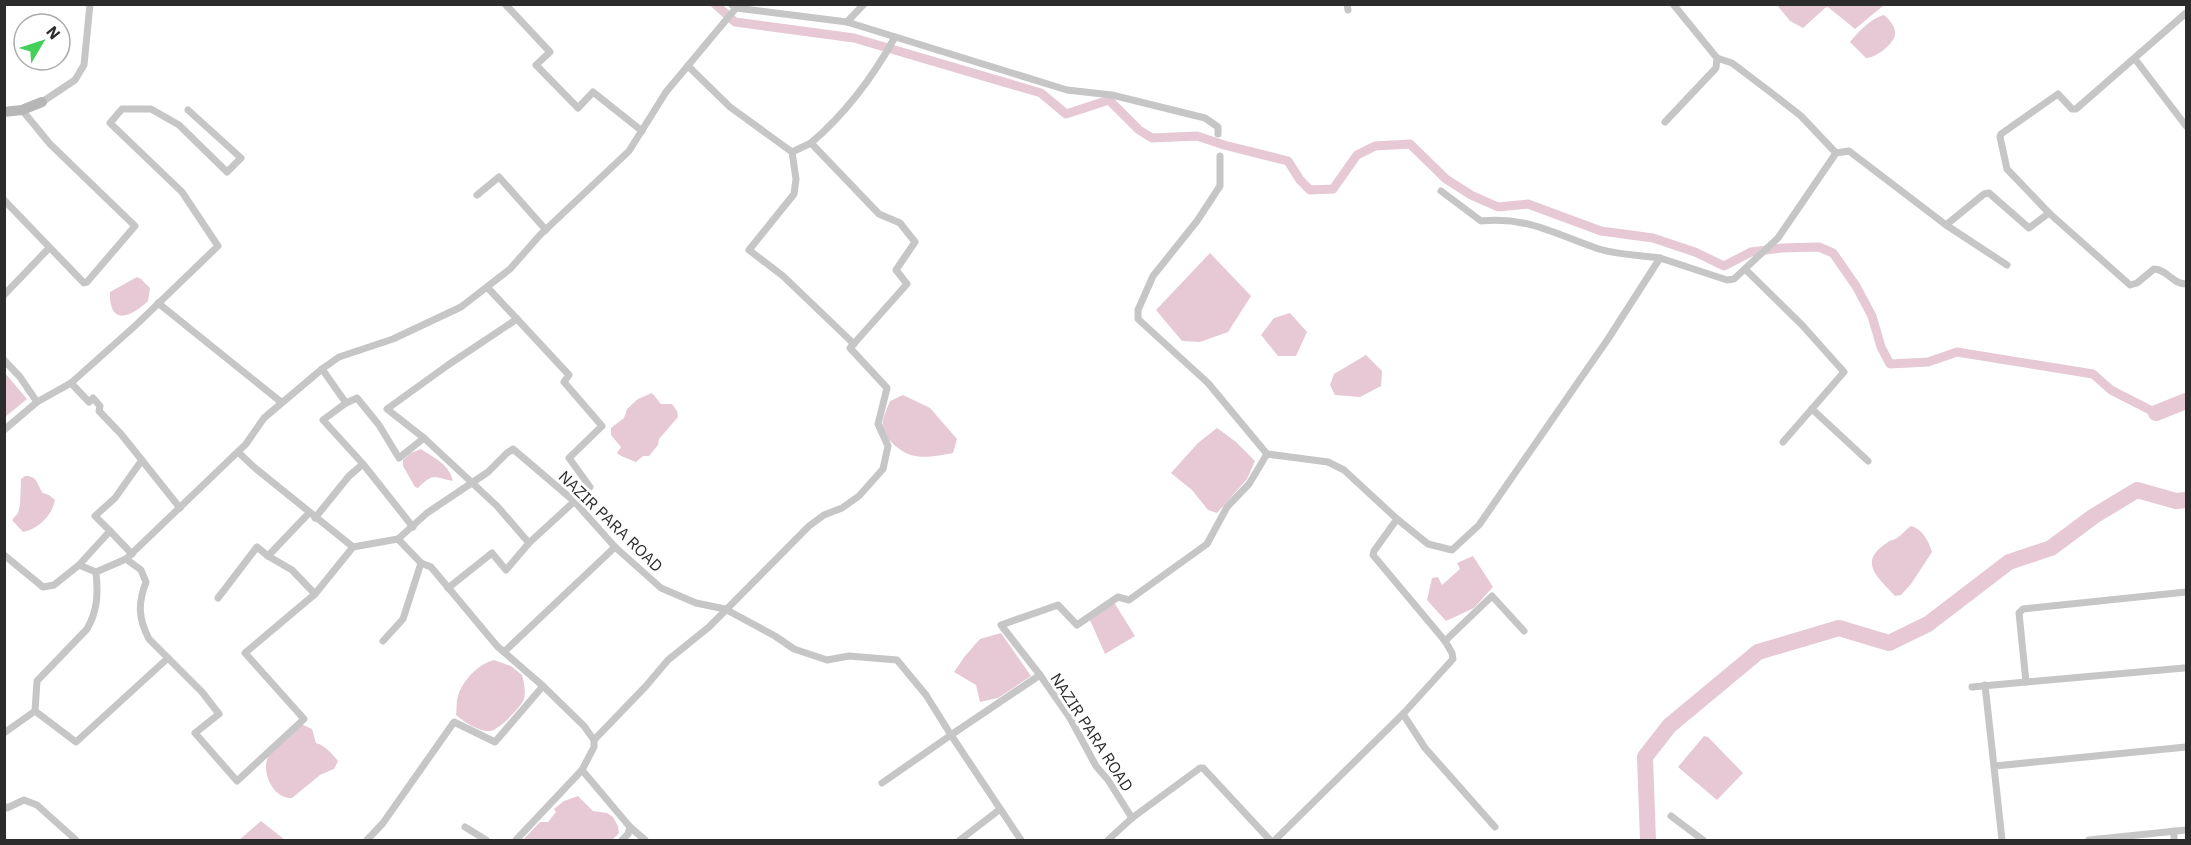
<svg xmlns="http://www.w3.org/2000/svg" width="2191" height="845" font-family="'IBM Plex Sans',sans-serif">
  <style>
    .water { fill: #e6c9d4 }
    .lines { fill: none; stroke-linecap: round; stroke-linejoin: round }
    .canal { stroke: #e6c9d4; stroke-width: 9 }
    .river { stroke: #e6c9d4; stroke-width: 16 }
    .street { stroke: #c6c6c6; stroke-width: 7 }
    .secondary { stroke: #b6b6b6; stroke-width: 10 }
    .labels { text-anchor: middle; stroke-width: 6; stroke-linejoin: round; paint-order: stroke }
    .street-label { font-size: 16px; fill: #2c2c2c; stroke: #fff }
  </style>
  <rect width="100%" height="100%" fill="#fff"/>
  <g class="water">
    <polygon points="1777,5 1884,5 1855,29 1828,7 1825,8 1803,28 1790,21"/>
    <path d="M1884,15C1890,20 1896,27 1895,35C1893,45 1875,58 1866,58L1850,42C1859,31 1870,19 1884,15Z"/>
    <polygon points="1210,253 1251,296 1228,332 1200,342 1182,341 1156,310"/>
    <path d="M137,277L141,279L150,288L148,301C130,318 109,326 110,292Z"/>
    <polygon points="1290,313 1307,332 1296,356 1278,356 1261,335 1274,318"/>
    <polygon points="1366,355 1382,371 1381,386 1360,397 1335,395 1330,385 1334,374"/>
    <polygon points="4,372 27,399 5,417 4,417"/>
    <polygon points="652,393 661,404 672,404 677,411 678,417 659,439 658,445 649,456 643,456 636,462 621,456 617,453 621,447 611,435 611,428 624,418 627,409 638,399"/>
    <path d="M903,395L930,408L957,439L953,453C918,460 904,460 881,430L884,416L890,401Z"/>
    <polygon points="1217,428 1236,442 1255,461 1247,479 1217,513 1208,510 1192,490 1171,473 1198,443"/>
    <path d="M421,449C434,458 449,464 453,481C434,478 434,472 418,488L415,487L403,466V460L411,453Z"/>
    <path d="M25,476C38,476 36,483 43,493L49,495L55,500C52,516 38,529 23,532L12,520L18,513L20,505L21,479Z"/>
    <path d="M1911,526C1923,529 1929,542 1932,552L1911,584L1901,595L1895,596C1877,576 1857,562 1888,542C1890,540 1894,540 1897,538C1902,535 1906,529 1911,526Z"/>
    <polygon points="1473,556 1493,587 1474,608 1446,621 1427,600 1432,578 1438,577 1442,585 1460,569 1457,563"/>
    <polygon points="1110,604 1115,604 1135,636 1105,654 1090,620"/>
    <polygon points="1001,633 1031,676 998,698 980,702 976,685 954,672 965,656 980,639"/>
    <path d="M494,660L511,666L522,675C524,682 526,692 524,699C521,707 499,730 490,731C479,732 464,722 456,715C457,709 456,702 458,696C463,680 478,664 494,660Z"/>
    <path d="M301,724L312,729L316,743C326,746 331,753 338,761L334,769L320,775L292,798C273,799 261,772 268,757C271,748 294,731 301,724Z"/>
    <polygon points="1704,736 1708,737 1743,773 1717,800 1678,767"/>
    <polygon points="578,796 593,811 607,813 613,817 618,826 619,833 612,840 523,840 540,822 548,822 556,812 554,809 564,801"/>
    <polygon points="261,821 285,840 239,840"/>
  </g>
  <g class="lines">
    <polyline class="canal" points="715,4 735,22 854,38 1041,93 1066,114 1109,100 1139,130 1152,138 1197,136 1224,145 1288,161 1300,180 1310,190 1333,189 1357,155 1375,146 1410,144 1446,179 1471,195 1498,207 1528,204 1601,231 1653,238 1695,252 1724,266 1751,252 1782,248 1819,247 1833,253 1856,286 1872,316 1881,347 1890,364 1928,362 1957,352 2093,374 2111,390 2156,413"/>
    <g class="river">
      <polyline points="2156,413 2186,401"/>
      <polyline points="1648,840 1645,757 1669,726 1758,652 1839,628 1889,643 1928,624 2009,562 2051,548 2094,516 2137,490 2176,501 2186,500"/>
    </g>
    <g class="street">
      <polyline points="505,4 550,52 536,65 578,108 593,92 642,131"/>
      <polyline points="731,4 736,8 847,22 1067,90 1112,95 1205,118 1218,127 1218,134"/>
      <polyline points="1347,4 1348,10"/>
      <polyline points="1673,4 1717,58 1732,63 1769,91 1801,116 1836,153"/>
      <polyline points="847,22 864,4"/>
      <polyline points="2135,59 2186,126"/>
      <polyline points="42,102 75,80 84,65 90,4"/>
      <polyline points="1665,122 1716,68 1717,58"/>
      <path d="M811,143C846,113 873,77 895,37"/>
      <polyline points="792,152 796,179 794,194 749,250 783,276 854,344"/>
      <polyline points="1220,156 1220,186 1197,221 1153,276 1138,310 1138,319 1208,383 1267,454 1328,462 1344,470 1397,519 1374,551 1373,555 1445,641 1452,653 1453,659 1403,714 1275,840"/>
      <polyline points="477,195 499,177 546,230"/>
      <polyline points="4,200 84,283 87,282 135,226 50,144 22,110"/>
      <polyline points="2049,213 2007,169 2000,137 2001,134 2058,94 2072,109 2076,109 2186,13"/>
      <path d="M1946,225L1984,194L1989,193L2029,228L2049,213L2130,285L2137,283L2154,269C2167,269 2172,284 2186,284"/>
      <polyline points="1660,258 1727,280 1734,279 1778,238 1836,153 1849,151 1946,225 2007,265"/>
      <polyline points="1745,269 1802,325 1844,372 1783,442"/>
      <polyline points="4,295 49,248"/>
      <polyline points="158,303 281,402"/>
      <polyline points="4,360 20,377 37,402"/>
      <polyline points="322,369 346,403 357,398 379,425 399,458 424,438 497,506 529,543 590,487 569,458 602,426 564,382 569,375 517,319"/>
      <polyline points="71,383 89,402 93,398 100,406 99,411 121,434 180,508"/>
      <polyline points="1812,409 1868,461"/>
      <polyline points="4,430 37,402 71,383 136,325 218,246 182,192 110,123 122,109 151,109 179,125 227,172 241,158 188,110"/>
      <polyline points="424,438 387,409 448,365 517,319 488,288"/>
      <polyline points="238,452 255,468 353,547 398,539 427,513 488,472 507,453 513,449 574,501 615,547 661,588 696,603 725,609 775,636 794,649 827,660 849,656 897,660 926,695 951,735 1040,675 1070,718 1096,766 1108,780 1132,818"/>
      <polyline points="363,464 413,527"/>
      <polyline points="315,518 349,476 363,464 323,420 346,403"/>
      <path d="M1397,519L1428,544L1452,550L1479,525L1608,339L1660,258C1640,255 1616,255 1596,248C1555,234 1526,216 1481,221L1441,191"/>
      <polyline points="110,531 95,516 115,498 142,460"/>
      <polyline points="398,539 421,563 431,567 497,646 543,686 584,726 594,740 594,747 582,770 630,827 628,834 622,840"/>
      <polyline points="4,555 43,587 54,585 79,565 96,572"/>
      <polyline points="268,556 292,570 315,594"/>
      <path d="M126,559L141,570L146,582C138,603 138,618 149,639L202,692L219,714L195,733L237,781L304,719L245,653L315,594L353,547"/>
      <polyline points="79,565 110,531 132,554"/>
      <polyline points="448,588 492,553 506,570 529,543"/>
      <polyline points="218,598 257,547 268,556 309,513"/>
      <polyline points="383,641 403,619 421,563"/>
      <polyline points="1445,641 1492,596 1524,631"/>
      <polyline points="505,651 615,547"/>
      <polyline points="2184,668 2026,682 2019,613 2023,609 2186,592"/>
      <polyline points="1040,675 1001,625 1058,605 1077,625 1118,597 1129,600 1207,544 1227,507 1249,484 1267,454"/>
      <polyline points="1985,685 2002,840"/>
      <polyline points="1972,687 2026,682"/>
      <polyline points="35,711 76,742 168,658"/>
      <polyline points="1403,714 1425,748 1495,827"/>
      <path d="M4,733L35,711L37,681L87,629C98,610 98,593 96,572L126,559L246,444L264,418L322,369L339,357L393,339L461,307L510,269L540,235L629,151L666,92L736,8"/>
      <polyline points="594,740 646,686 668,660 709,627 809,526 824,515 842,508 859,496 883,469 888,446 878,424 887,388 850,348 907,284 896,270 915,242 900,223 879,214 811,143 792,152 730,107 688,66"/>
      <polyline points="1995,766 2186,747"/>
      <polyline points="882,783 951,735 1021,840"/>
      <polyline points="4,806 7,808 24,800 37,805 76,840"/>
      <polyline points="1671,816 1703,840"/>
      <polyline points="465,827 486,840"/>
      <polyline points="630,827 645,840"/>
      <polyline points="2174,831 2174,840"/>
      <polyline points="367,840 383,823 454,722 495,742 543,686"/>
      <polyline points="516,840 582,770"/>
      <polyline points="960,840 999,810"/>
      <polyline points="1108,840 1132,818 1200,768 1203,768 1270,840"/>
      <polyline points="2089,840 2186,830"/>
    </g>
    <polyline class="secondary" points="4,112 22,110 42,102"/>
  </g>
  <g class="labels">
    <g class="street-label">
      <text transform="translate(611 521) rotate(44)" y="6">NAZIR PARA ROAD</text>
      <text transform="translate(1092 732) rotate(57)" y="6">NAZIR PARA ROAD</text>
    </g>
  </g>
  <rect width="2191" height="845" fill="none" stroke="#2c2c2c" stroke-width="12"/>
  <g transform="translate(42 42) rotate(51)"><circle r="28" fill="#ffffff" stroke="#ababab" stroke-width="1.5"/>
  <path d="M0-4.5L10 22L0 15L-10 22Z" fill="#42d05a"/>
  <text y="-9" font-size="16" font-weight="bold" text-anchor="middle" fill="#2c2c2c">N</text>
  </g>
</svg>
